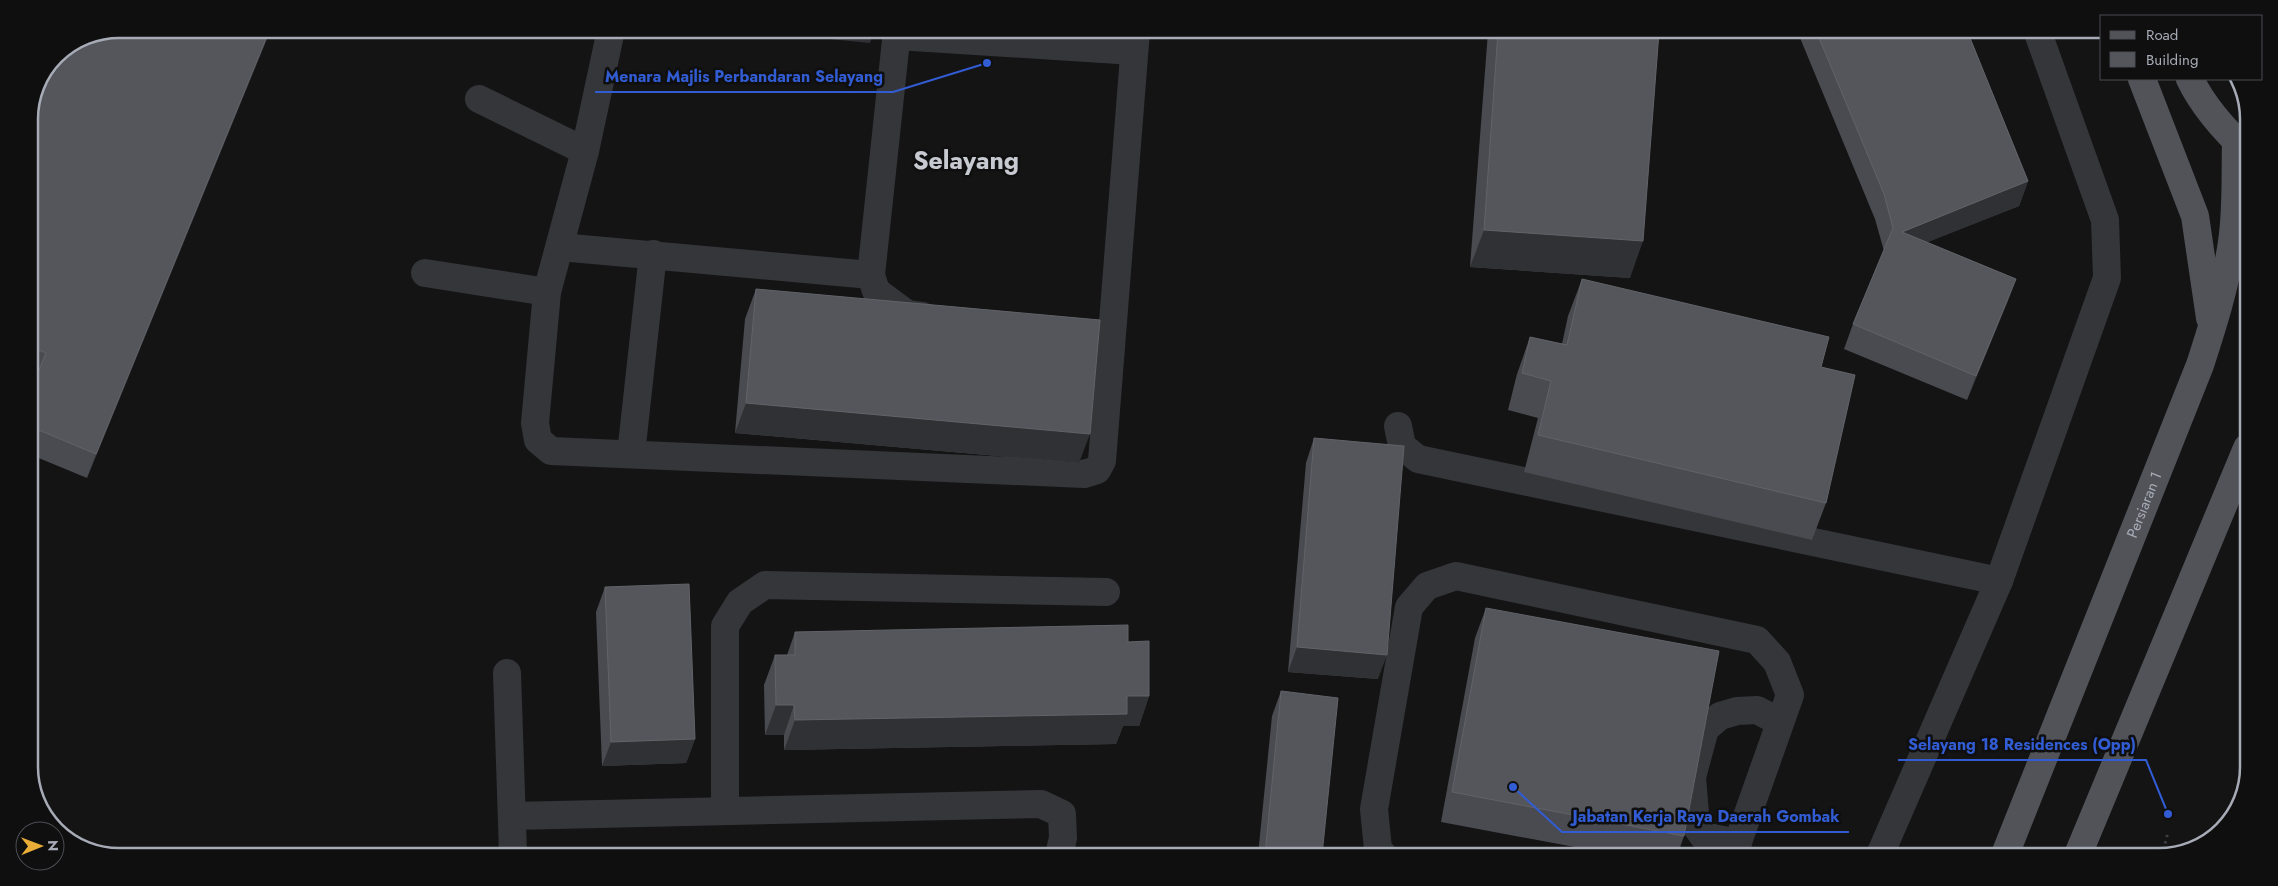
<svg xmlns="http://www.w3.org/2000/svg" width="2278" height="886" font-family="Jost,sans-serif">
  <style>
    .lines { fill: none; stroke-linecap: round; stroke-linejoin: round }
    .path { stroke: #3b3d41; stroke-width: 3; stroke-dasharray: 2.5 4; stroke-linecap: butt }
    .minor { stroke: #35363a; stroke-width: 28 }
    .major { stroke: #515359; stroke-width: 28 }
    .wall { fill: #4a4b50 }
    .shaded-wall { fill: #303134 }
    .building { fill: #54565b; stroke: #616369 }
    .labels { text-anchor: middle; stroke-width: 5; stroke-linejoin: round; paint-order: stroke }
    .street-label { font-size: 15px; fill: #a6abb5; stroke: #0f0f10 }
    .town-label { font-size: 25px; font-weight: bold; fill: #c7cad1; stroke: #0f0f10 }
    .rim { fill: none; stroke: #a6abb5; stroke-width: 2.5 }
    .leader { fill: none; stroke: #325cd3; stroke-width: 2 }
    .callout-dot { fill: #325cd3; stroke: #0f0f10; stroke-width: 2 }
    .callout-label { font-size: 16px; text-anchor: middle; font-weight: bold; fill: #325cd3; stroke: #0f0f10; stroke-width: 5; stroke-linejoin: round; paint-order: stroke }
  </style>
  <rect width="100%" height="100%" fill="#141415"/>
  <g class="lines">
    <polyline class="path" points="2166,855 2163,852 2168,832"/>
    <g class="minor">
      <polyline points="611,30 585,151 547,292 535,423 538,440 551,451 1084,474 1097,470 1102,461 1136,31"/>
      <polyline points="897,31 871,275 876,291 907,314 922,316"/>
      <polyline points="897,36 1134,51"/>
      <polyline points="479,99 585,151"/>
      <polyline points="560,247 871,275"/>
      <polyline points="425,273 547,292"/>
      <polyline points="1398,426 1402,446 1418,459 1999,581"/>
      <polyline points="631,454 653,254"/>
      <polyline points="507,673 513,853"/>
      <polyline points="725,810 725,626 740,602 765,585 1106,592"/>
      <polyline points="512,816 1041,804 1062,814 1063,838 1059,855"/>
      <polyline points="1738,843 1703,836 1696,826 1692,777 1705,729 1720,716 1737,711 1757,710 1780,722"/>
      <polyline points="1383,855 1378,849 1374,809 1409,607 1427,586 1456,576 1757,640 1777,662 1790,695 1733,856"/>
      <polyline points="1879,857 1999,581 2107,278 2105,220 2038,33"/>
    </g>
    <g class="major">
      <polyline points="2142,79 2195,216 2210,318"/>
      <path d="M2190,79C2203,106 2226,132 2249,153"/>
      <path id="s1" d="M2004,857L2200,365C2213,325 2226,284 2232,242C2237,209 2235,174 2236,141"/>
      <polyline points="2077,857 2247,448"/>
    </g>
  </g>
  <g class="wall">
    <polygon points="119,29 271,29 87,478 29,454 29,394 36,377 29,374 29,113"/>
    <polygon points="1488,32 1659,32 1630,278 1470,267"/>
    <polygon points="1798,33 1968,33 2028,181 2019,206 1927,242 2016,279 2007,303 1967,400 1844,349 1853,324 1884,251 1875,219"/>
    <polygon points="1582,279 1821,367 1826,503 1812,540 1524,472 1538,418 1508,410 1517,374 1530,337 1562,344 1568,316"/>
    <polygon points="756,289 1079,463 735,433 745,319"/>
    <polygon points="1314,438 1378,679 1288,672 1306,463"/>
    <polygon points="605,587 695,739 686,763 602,766 596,612"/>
    <polygon points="1486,608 1684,836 1677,856 1623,856 1441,822 1475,638"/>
    <polygon points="795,632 1128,642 1149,696 1139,726 1123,726 1116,744 784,750 784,735 765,735 764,685 775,655 787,655"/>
    <polygon points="1281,691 1322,855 1258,855 1272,716"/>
  </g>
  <g class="shaded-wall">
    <polygon points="270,29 271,29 87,478 96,454"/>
    <polygon points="736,30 874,31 870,43"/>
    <polygon points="2028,181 2019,206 1893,256 1902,232"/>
    <polygon points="1484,230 1643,241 1630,278 1470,267"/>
    <polygon points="2016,279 2007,303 1967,400 1976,376"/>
    <polygon points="746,403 1090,434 1079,463 735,433"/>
    <polygon points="1297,647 1387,655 1378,679 1288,672"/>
    <polygon points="1127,696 1149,696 1139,726 1123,726 1116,744 784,750 795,720"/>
    <polygon points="776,705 794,705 784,735 765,735"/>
    <polygon points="695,739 686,763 602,766 611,742"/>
  </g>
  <g class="building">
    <polygon points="119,29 270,29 96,454 29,426 29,394 46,353 29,346 29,113 55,55 84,35"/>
    <polygon points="1498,32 1659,32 1643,241 1484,230"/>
    <polygon points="1817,33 1968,33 2028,181 1902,232 2016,279 1976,376 1853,324 1893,228 1884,194"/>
    <polygon points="1582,279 1829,337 1821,367 1855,375 1826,503 1538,435 1551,381 1522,373 1530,337 1567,345"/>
    <polygon points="756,289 1100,320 1090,434 746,403"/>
    <polygon points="1314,438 1404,446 1387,655 1297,647"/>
    <polygon points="689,584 695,739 611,742 605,587"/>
    <polygon points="1486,608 1719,651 1684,836 1452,792"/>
    <polygon points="1128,625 1128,642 1149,641 1149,696 1127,696 1127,714 795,720 794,705 776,705 775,655 795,655 795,632"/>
    <polygon points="1281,691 1338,698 1322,855 1265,855"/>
  </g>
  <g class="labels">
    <g class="street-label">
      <text dy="5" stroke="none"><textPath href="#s1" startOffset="379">Persiaran 1</textPath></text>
    </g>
    <g class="town-label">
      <text x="966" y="169">Selayang</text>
    </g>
  </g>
  <path d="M0 0H2278V886H0ZM119 38H2159A81 81 0 0 1 2240 119V767A81 81 0 0 1 2159 848H119A81 81 0 0 1 38 767V119A81 81 0 0 1 119 38Z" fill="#0f0f10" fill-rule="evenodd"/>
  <path class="rim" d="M119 38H2159A81 81 0 0 1 2240 119V767A81 81 0 0 1 2159 848H119A81 81 0 0 1 38 767V119A81 81 0 0 1 119 38Z"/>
  <path class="leader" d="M987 63L893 92H595M2168 814L2146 760H1898M1513 787L1562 832H1849"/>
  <g class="callout-dot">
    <circle cx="987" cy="63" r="5"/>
    <circle cx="2168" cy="814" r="5"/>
    <circle cx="1513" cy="787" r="5"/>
  </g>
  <g class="callout-label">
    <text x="744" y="82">Menara Majlis Perbandaran Selayang</text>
    <text x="2022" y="750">Selayang 18 Residences (Opp)</text>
    <text x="1706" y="822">Jabatan Kerja Raya Daerah Gombak</text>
  </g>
  <rect x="2100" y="15" width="162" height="65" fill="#0f0f10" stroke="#4b4d52"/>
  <rect x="2110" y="31" width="25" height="8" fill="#515359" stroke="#4b4d52"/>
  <text x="2146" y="40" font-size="15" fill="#a6abb5">Road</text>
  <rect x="2110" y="52" width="25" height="15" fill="#54565b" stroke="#4b4d52"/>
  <text x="2146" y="65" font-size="15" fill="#a6abb5">Building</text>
  <g transform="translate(40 846) rotate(89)"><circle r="24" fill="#0f0f10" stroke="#4b4d52"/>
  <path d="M0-4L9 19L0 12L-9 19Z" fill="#eaad37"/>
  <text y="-8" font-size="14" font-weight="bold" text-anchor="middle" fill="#a6abb5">N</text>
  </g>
</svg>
